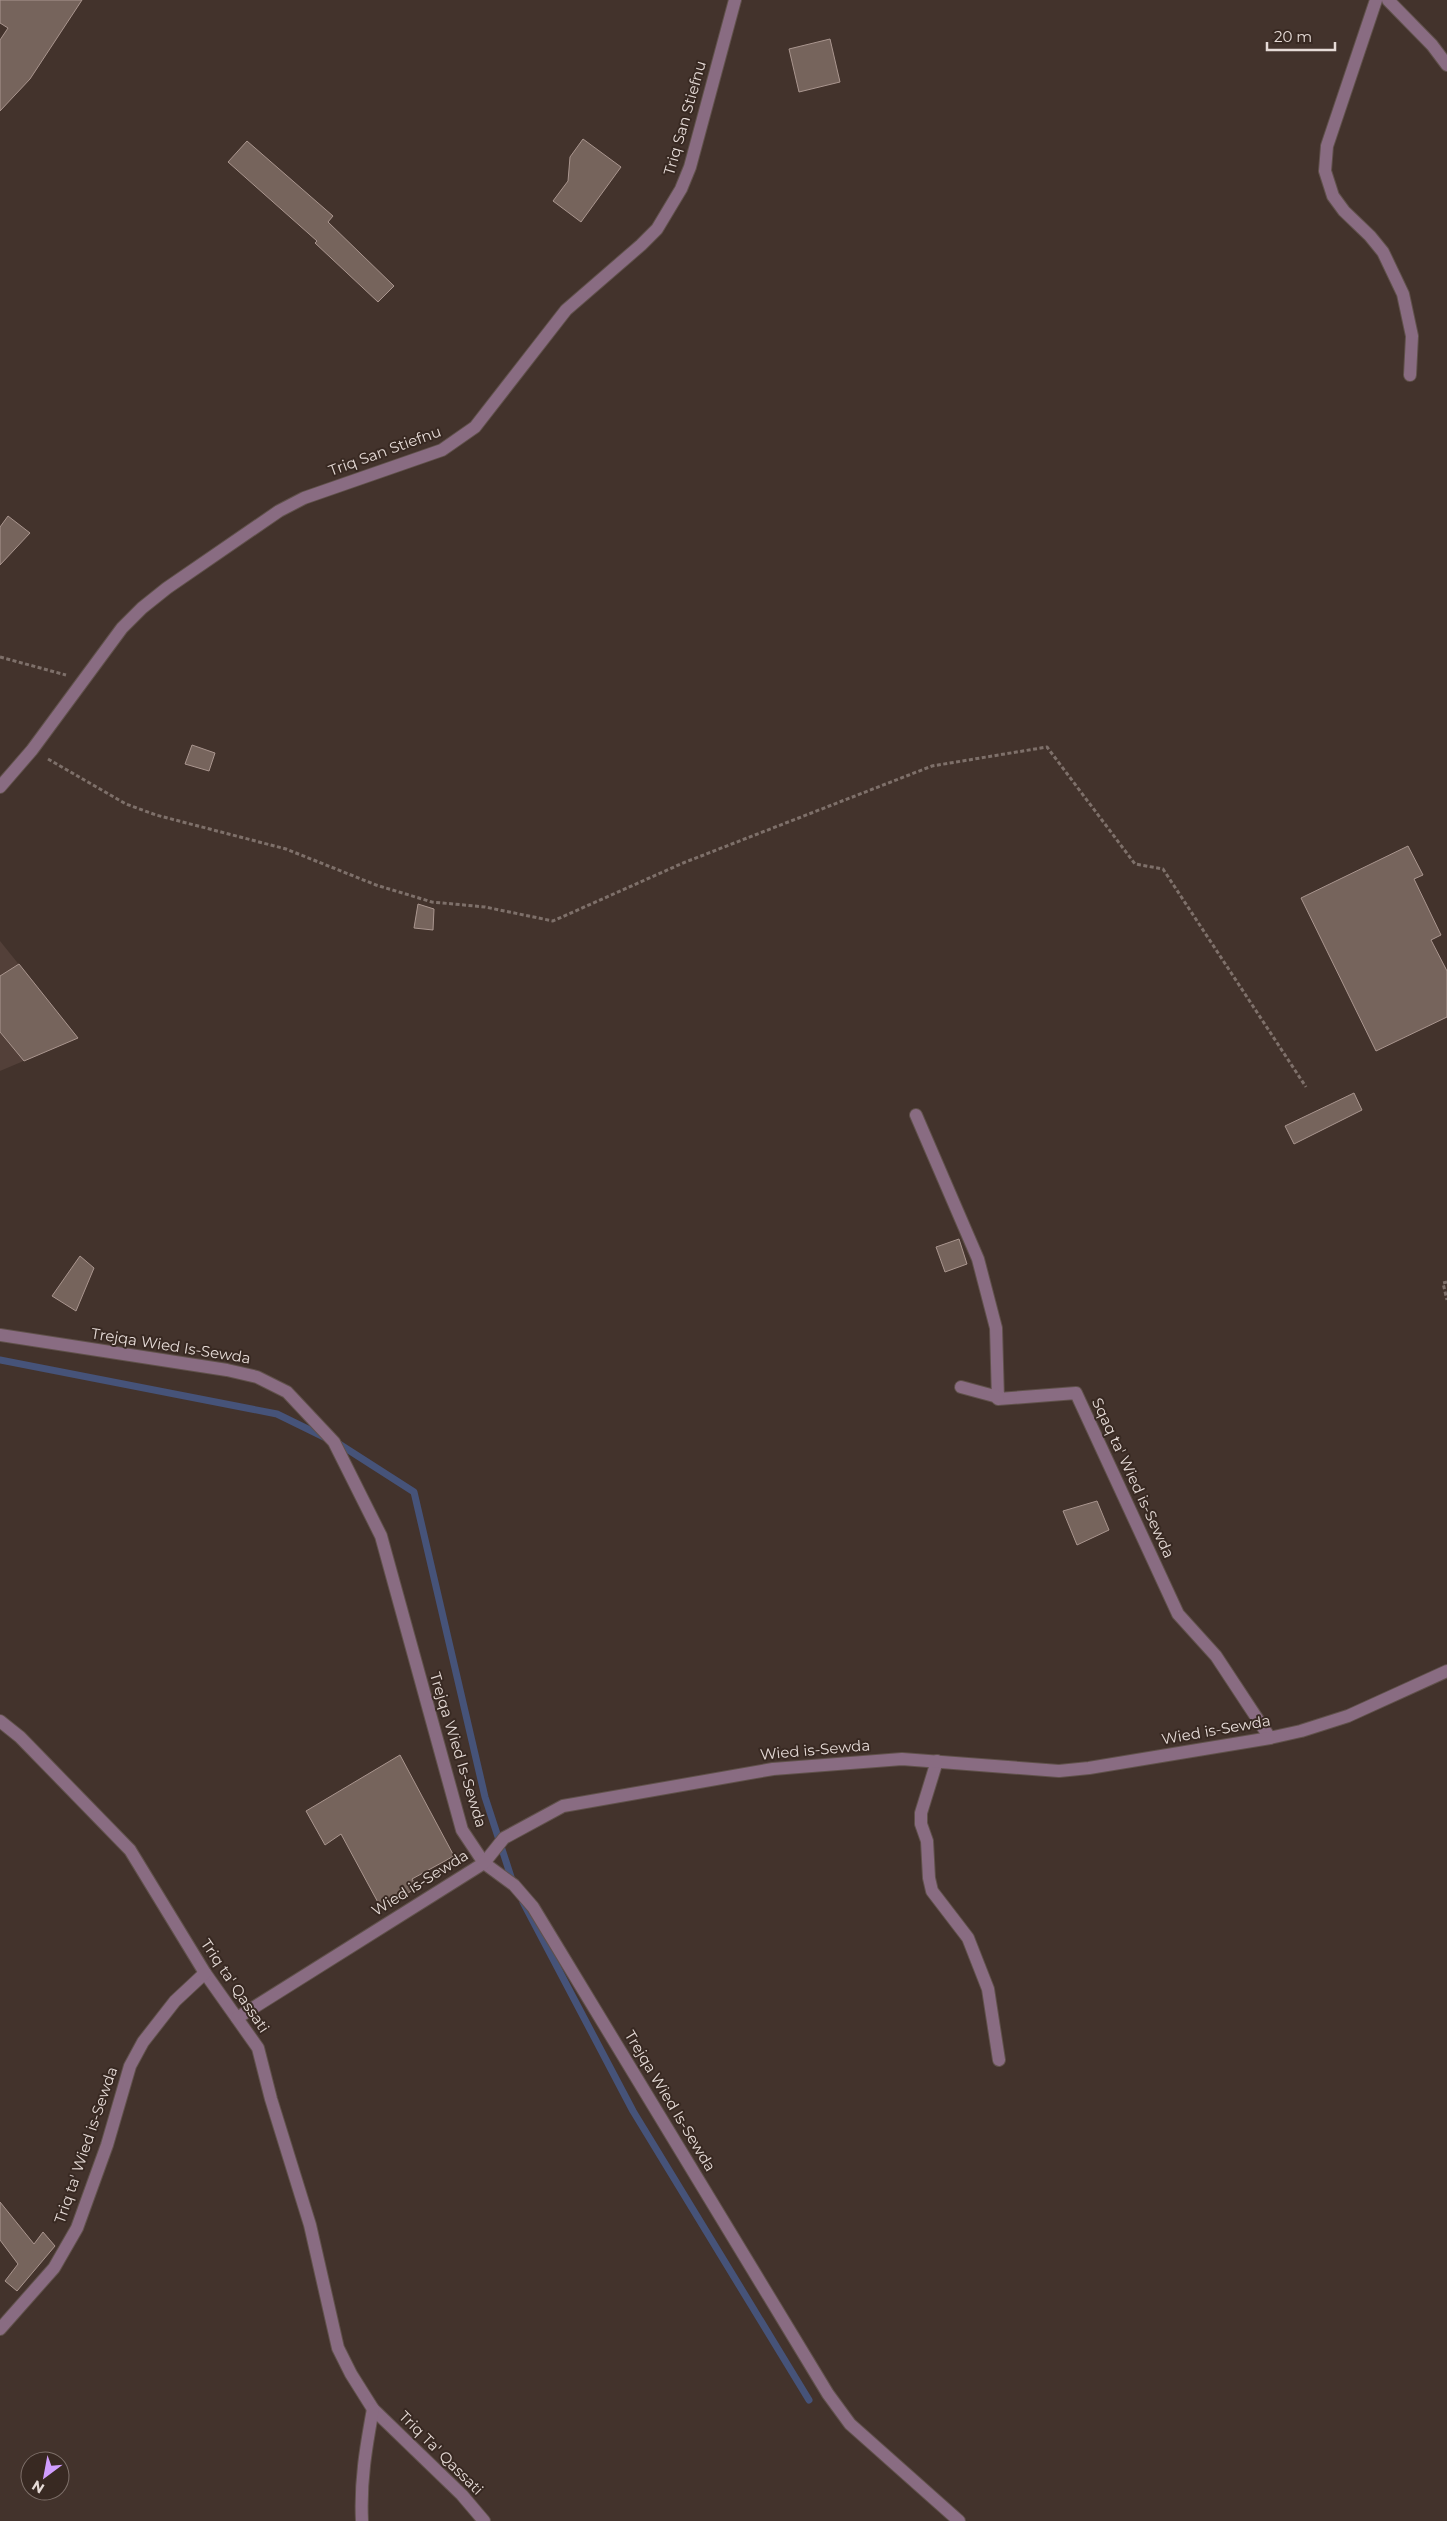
<svg xmlns="http://www.w3.org/2000/svg" width="1447" height="2521" font-family="Montserrat,sans-serif">
  <style>
    .industrial { fill: #534039 }
    .lines { fill: none; stroke-linecap: round; stroke-linejoin: round }
    .stream { stroke: #465379; stroke-width: 7 }
    .building { fill: #76645c; stroke: #aa968f }
    .minor-casing { stroke: #60514b; stroke-width: 14 }
    .path { stroke: #7e706a; stroke-width: 3; stroke-dasharray: 4 2.5; stroke-linecap: butt }
    .minor { stroke: #896c82; stroke-width: 12 }
    .labels { text-anchor: middle; stroke-width: 4; stroke-linejoin: round; paint-order: stroke }
    .street-label { font-size: 15px; fill: #e6dbd7; stroke: #382922 }
  </style>
  <rect width="100%" height="100%" fill="#43332c"/>
  <polygon class="industrial" points="0,941 78,1038 0,1071"/>
  <g class="lines">
    <g class="stream">
      <polyline points="0,1360 277,1414 324,1437"/>
      <polyline points="336,1442 414,1492 485,1797 513,1883"/>
      <polyline points="523,1902 633,2111 809,2400"/>
    </g>
  </g>
  <g class="building">
    <polygon points="0,0 82,0 30,79 0,111 0,40 8,28 0,23"/>
    <polygon points="830,39 840,82 799,92 789,49"/>
    <polygon points="583,139 621,167 581,222 553,201 568,181 570,157"/>
    <polygon points="247,141 333,216 328,222 394,286 378,302 315,243 317,241 228,162"/>
    <polygon points="8,516 30,533 0,565 0,527"/>
    <polygon points="192,745 215,753 209,771 185,764"/>
    <polygon points="1408,846 1423,875 1414,879 1441,935 1431,940 1447,971 1447,1017 1376,1051 1301,898"/>
    <polygon points="418,904 434,909 433,930 414,928"/>
    <polygon points="19,964 78,1038 24,1061 0,1032 0,976"/>
    <polygon points="1354,1093 1362,1110 1294,1144 1285,1126"/>
    <polygon points="959,1239 967,1264 945,1272 936,1247"/>
    <polygon points="80,1256 94,1268 76,1311 52,1296"/>
    <polygon points="1097,1501 1109,1530 1077,1545 1063,1511"/>
    <polygon points="400,1755 454,1856 412,1879 417,1888 381,1908 341,1834 325,1845 306,1811"/>
    <polygon points="0,2202 34,2244 43,2232 55,2246 17,2291 5,2281 18,2264 0,2240"/>
  </g>
  <g class="lines">
    <defs>
      <g id="minor">
        <polyline points="1376,0 1327,146 1325,171 1333,196 1344,211 1370,236 1383,252 1403,294 1412,336 1410,375"/>
        <polyline points="1388,0 1432,45 1447,65"/>
        <polyline points="0,787 32,750 122,628 142,608 167,588 279,511 304,498 442,450 475,427 566,310 641,245 657,229 681,189 690,167 735,0"/>
        <polyline points="916,1115 978,1259 996,1328 998,1399 1076,1393 1178,1614 1216,1656 1270,1738"/>
        <polyline points="0,1335 227,1370 257,1377 287,1392 334,1442 381,1536 462,1830 484,1863 514,1885 533,1907 828,2394 850,2424 959,2521"/>
        <polyline points="961,1387 998,1397"/>
        <polyline points="0,1721 20,1737 130,1850 205,1973 258,2048 271,2099 310,2225 338,2348 351,2374 373,2409 462,2495 484,2521"/>
        <polyline points="937,1761 921,1813 921,1824 927,1841 929,1878 932,1891 968,1938 988,1989 999,2060"/>
        <polyline points="237,2018 484,1863 504,1838 563,1806 773,1769 902,1759 1059,1771 1089,1768 1270,1738 1301,1731 1348,1716 1447,1671"/>
        <polyline points="0,2329 54,2268 77,2228 107,2145 130,2066 143,2042 175,2001 205,1973"/>
        <path d="M362,2521C360,2482 366,2447 373,2409"/>
      </g>
    </defs>
    <use href="#minor" class="minor-casing"/>
    <g class="path">
      <polyline points="0,657 66,675"/>
      <polyline points="48,759 126,804 156,815 286,849 376,885 432,902 485,907 553,921 683,863 932,766 1047,747 1135,864 1163,869 1306,1087"/>
      <polyline points="1447,1282 1443,1283 1447,1300"/>
    </g>
    <use href="#minor" class="minor"/>
  </g>
  <g class="labels">
    <g class="street-label">
      <text transform="translate(685 118) rotate(-74)" y="5">Triq San Stiefnu</text>
      <text transform="translate(385 451) rotate(-20)" y="5">Triq San Stiefnu</text>
      <text transform="translate(171 1346) rotate(9)" y="5">Trejqa Wied Is-Sewda</text>
      <text transform="translate(1133 1478) rotate(65)" y="5">Sqaq ta' Wied is-Sewda</text>
      <text transform="translate(1216 1730) rotate(-10)" y="5">Wied is-Sewda</text>
      <text transform="translate(458 1750) rotate(73)" y="5">Trejqa Wied Is-Sewda</text>
      <text transform="translate(815 1750) rotate(-5)" y="5">Wied is-Sewda</text>
      <text transform="translate(420 1883) rotate(-32)" y="5">Wied is-Sewda</text>
      <text transform="translate(235 1986) rotate(56)" y="5">Triq ta' Qassati</text>
      <text transform="translate(670 2101) rotate(59)" y="5">Trejqa Wied Is-Sewda</text>
      <text transform="translate(86 2145) rotate(-71)" y="5">Triq ta' Wied is-Sewda</text>
      <text transform="translate(441 2453) rotate(45)" y="5">Triq Ta' Qassati</text>
    </g>
  </g>
  <g transform="translate(45 2476) rotate(212)"><circle r="24" fill="#382922" stroke="#7e706a"/>
  <path d="M0-4L9 19L0 12L-9 19Z" fill="#d09dfe"/>
  <text y="-8" font-size="14" font-weight="bold" text-anchor="middle" fill="#e6dbd7">N</text>
  </g>
  <path d="M1267 42v8h68v-8" fill="none" stroke="#e6dbd7" stroke-width="2.5"/>
  <text x="1274" y="42" font-size="15" fill="#e6dbd7" stroke="#382922" stroke-width="4" paint-order="stroke">20 m</text>
</svg>
